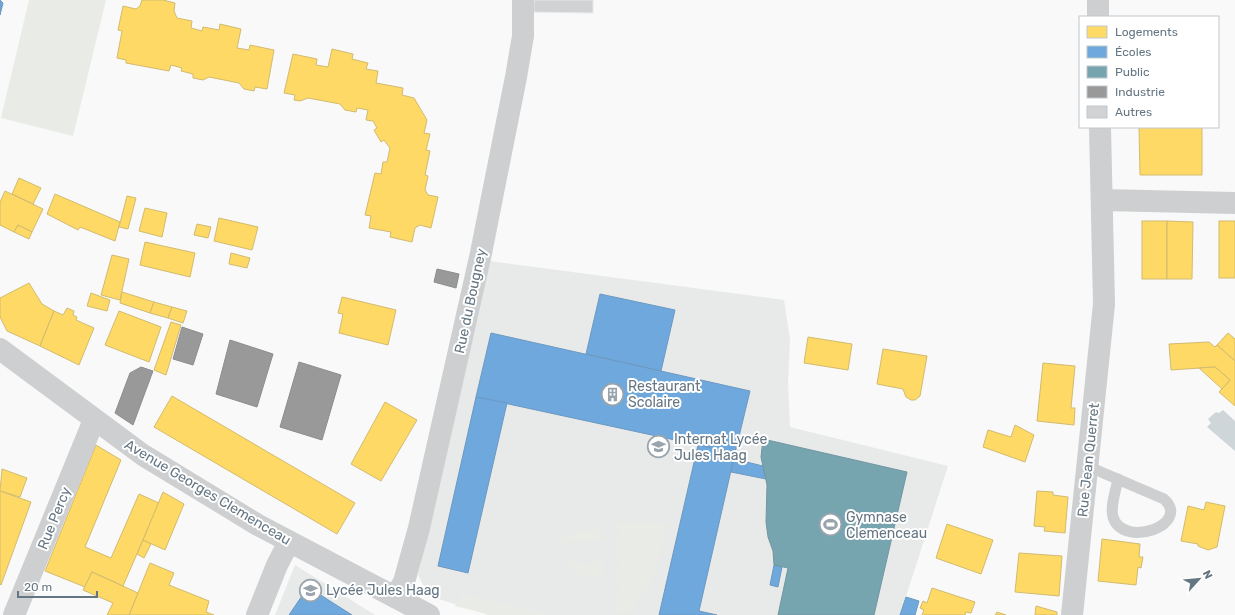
<svg xmlns="http://www.w3.org/2000/svg" width="1235" height="615" font-family="Rubik,sans-serif">
  <style>
    .built { fill: #e8e9e9 }
    .grass { fill: #e8ebe6 }
    .water { fill: #ced6d9 }
    .homes { fill: #ffd966; stroke: #d1bb6f }
    .schools { fill: #6fa8dc; stroke: #6c99c1 }
    .public { fill: #76a5af; stroke: #7197a2 }
    .industry { fill: #999; stroke: #898e92 }
    .building { fill: #d0d2d3; stroke: #e8e8e8 }
    .lines { fill: none; stroke-linecap: round; stroke-linejoin: round }
    .lane { stroke: #cecfd0; stroke-width: 11 }
    .street { stroke: #cecfd0; stroke-width: 22 }
    .labels { text-anchor: middle; stroke-width: 4; stroke-linejoin: round; paint-order: stroke }
    .street-label { font-size: 14px; fill: #657683; stroke: #fff }
    .poi-label { font-size: 14px; fill: #657683; stroke: #fff; text-anchor: start }
  </style>
  <rect width="100%" height="100%" fill="#f9f9f9"/>
  <g class="built">
    <polygon points="490,261 784,300 790,339 788,382 790,427 948,466 900,615 489,615 429,596 418,575"/>
    <polygon points="295,565 375,615 275,615"/>
  </g>
  <g class="grass">
    <polygon points="29,0 106,0 73,136 1,118"/>
    <path d="M651,522L666,525C661,554 656,582 635,605C632,608 628,613 624,615L616,611L615,591H620L621,580H616V567H620L621,557L616,556V537L620,538V527H615V523Z"/>
    <polygon points="602,526 603,541 563,542 570,562 582,561 582,565 592,566 592,561 603,560 603,577 576,577 559,540 579,532"/>
    <polygon points="463,593 554,615 492,615 455,606"/>
  </g>
  <polygon class="water" points="1223,410 1235,421 1235,451 1207,427 1211,423 1208,419 1216,412 1219,413"/>
  <g class="homes">
    <polygon points="142,0 163,0 175,3 174,11 177,18 192,21 191,28 202,31 203,27 219,30 220,24 241,29 237,48 249,50 250,45 274,50 267,89 255,87 254,91 244,89 239,83 209,77 203,80 193,78 193,74 181,71 182,68 171,65 169,71 126,63 126,60 117,58 122,31 118,30 123,6 136,9 140,6"/>
    <polygon points="332,49 353,54 352,59 368,63 366,69 378,71 376,83 403,88 402,95 414,98 427,120 424,133 430,134 426,150 430,151 425,175 428,176 425,190 428,195 438,197 431,228 420,225 415,228 412,242 390,237 391,232 369,228 371,216 365,215 375,173 381,174 383,162 387,162 390,148 384,140 381,142 374,130 377,128 373,121 366,120 368,110 357,108 356,112 345,110 340,104 308,98 300,101 294,100 295,95 284,93 293,54 317,59 316,65 328,67"/>
    <polygon points="1139,127 1202,127 1202,175 1140,175"/>
    <polygon points="19,178 41,188 33,204 12,194"/>
    <polygon points="5,191 43,209 32,232 18,225 14,232 0,225 0,202"/>
    <polygon points="55,194 120,222 115,241 80,227 78,230 47,214"/>
    <polygon points="127,196 136,198 128,229 119,227"/>
    <polygon points="145,208 167,213 162,237 139,231"/>
    <polygon points="219,218 258,227 252,250 214,241"/>
    <rect x="1142" y="221" width="25" height="58"/>
    <polygon points="1167,221 1193,222 1192,279 1167,279"/>
    <rect x="1219" y="221" width="16" height="57"/>
    <polygon points="197,224 211,227 208,238 194,235"/>
    <polygon points="18,225 32,232 29,239 14,232"/>
    <polygon points="145,242 195,253 190,277 140,265"/>
    <polygon points="231,253 250,258 247,268 229,264"/>
    <polygon points="112,255 129,259 120,300 101,295"/>
    <polygon points="29,283 42,304 54,311 40,346 7,331 0,317 0,298"/>
    <polygon points="122,292 154,302 150,313 120,303"/>
    <polygon points="91,293 110,300 107,311 87,306"/>
    <polygon points="342,297 396,310 388,345 339,333 343,314 338,313"/>
    <polygon points="154,302 172,307 168,318 150,313"/>
    <polygon points="172,307 187,311 183,323 168,318"/>
    <polygon points="67,308 74,311 73,315 77,317 76,320 94,328 79,365 40,346 54,311 63,315"/>
    <polygon points="119,311 161,327 149,362 105,345"/>
    <polygon points="171,322 181,325 166,375 154,370"/>
    <polygon points="1228,333 1235,339 1235,361 1217,345"/>
    <polygon points="808,337 852,344 848,370 804,363"/>
    <polygon points="1209,342 1215,347 1217,345 1235,361 1235,406 1219,392 1230,380 1215,367 1171,370 1169,344"/>
    <polygon points="883,349 927,356 920,396 915,400 911,400 906,397 903,389 877,384"/>
    <polygon points="1043,363 1075,366 1071,408 1075,408 1074,425 1037,421"/>
    <polygon points="1215,367 1230,380 1222,389 1199,368"/>
    <polygon points="172,396 355,503 337,534 154,427"/>
    <polygon points="385,402 417,420 381,481 351,464"/>
    <polygon points="1015,425 1034,435 1025,462 983,447 988,430 1011,437"/>
    <polygon points="96,445 121,460 85,547 111,558 139,494 159,503 123,586 92,572 85,587 45,571"/>
    <polygon points="2,469 27,478 20,497 0,491"/>
    <polygon points="0,491 31,502 1,585 0,584"/>
    <polygon points="1037,491 1053,492 1053,495 1068,497 1065,533 1044,531 1045,527 1034,526"/>
    <polygon points="163,492 184,504 165,550 143,540"/>
    <polygon points="1206,502 1225,506 1217,547 1208,550 1198,546 1198,544 1181,541 1188,506 1204,510"/>
    <polygon points="947,524 993,540 981,574 936,558"/>
    <polygon points="1102,539 1140,544 1139,557 1143,557 1141,568 1138,567 1136,585 1098,581"/>
    <polygon points="143,540 151,544 144,558 137,554"/>
    <polygon points="1019,553 1062,556 1059,596 1015,592"/>
    <polygon points="150,563 174,573 169,585 209,601 206,612 214,615 129,615"/>
    <polygon points="92,572 138,593 129,615 107,615 113,603 83,590"/>
    <polygon points="932,588 975,602 971,613 966,612 965,615 922,615 924,610 920,608 923,601 927,603"/>
    <polygon points="1036,606 1057,612 1057,615 1035,615"/>
    <polygon points="997,612 1006,615 995,615"/>
  </g>
  <g class="schools">
    <polygon points="0,0 3,3 0,15"/>
    <polygon points="600,294 675,310 661,371 586,354"/>
    <polygon points="491,333 750,391 735,453 476,397"/>
    <polygon points="476,397 507,403 468,573 438,566"/>
    <polygon points="698,445 735,453 699,611 717,615 659,615"/>
    <polygon points="734,459 763,466 766,479 731,472"/>
    <polygon points="774,565 782,567 778,587 770,585"/>
    <polygon points="308,587 352,615 289,615"/>
    <polygon points="906,597 919,601 915,615 900,615"/>
  </g>
  <polygon class="public" points="763,439 907,472 874,615 778,615 788,568 774,565 773,551 768,537 766,522 767,485 761,457"/>
  <g class="industry">
    <polygon points="437,269 459,274 456,288 434,282"/>
    <polygon points="182,327 203,334 193,365 173,359"/>
    <polygon points="230,340 273,354 257,407 216,394"/>
    <polygon points="299,362 341,375 322,440 280,427"/>
    <polygon points="141,367 153,371 133,425 115,413 130,373"/>
  </g>
  <polygon class="building" points="534,0 593,0 593,13 534,12"/>
  <g class="lines">
    <path class="lane" d="M1087,466L1164,499C1192,525 1123,549 1113,517C1110,506 1116,490 1118,479"/>
    <g class="street">
      <polyline points="1098,0 1098,17"/>
      <polyline points="1102,200 1235,203"/>
      <polyline points="0,349 143,455 258,525 429,615"/>
      <polyline points="395,597 404,582 419,528 481,253 516,77 523,36 523,0"/>
      <polyline points="14,615 94,420"/>
      <polyline points="257,615 277,565 289,542"/>
      <polyline points="1072,615 1104,304 1100,127"/>
    </g>
  </g>
  <defs>
    <symbol id="building-ring" viewBox="-11 -11 22 22"><circle r="9.5" fill="#fff" stroke="#99a4ac" stroke-width="1.5"/><path d="M-4-6H4V6H1V3H-1V6H-4ZM-2.5-4.3h1.7v1.8h-1.7ZM.8-4.3h1.7v1.8H.8ZM-2.5-1h1.7V.8h-1.7ZM.8-1h1.7V.8H.8Z" fill="#99a4ac"/></symbol>
    <symbol id="school-ring" viewBox="-11 -11 22 22"><circle r="9.5" fill="#fff" stroke="#99a4ac" stroke-width="1.5"/><path d="M0-5L7-2L0 1L-7-2ZM-4 1L0 2.5L4 1V4Q0 6-4 4Z" fill="#99a4ac"/></symbol>
    <symbol id="stadium-ring" viewBox="-11 -11 22 22"><circle r="9.5" fill="#fff" stroke="#99a4ac" stroke-width="1.5"/><path d="M0-5a6.5 5 0 1 0 0 10a6.5 5 0 1 0 0-10ZM-3.5-1.8h7v3.6h-7Z" fill="#99a4ac"/></symbol>
  </defs>
  <g fill-rule="evenodd">
    <use href="#building-ring" x="600" y="382" width="25" height="25"/>
    <use href="#school-ring" x="646" y="434" width="25" height="25"/>
    <use href="#stadium-ring" x="818" y="512" width="25" height="25"/>
    <use href="#school-ring" x="298" y="578" width="25" height="25"/>
  </g>
  <g class="labels">
    <g class="street-label">
      <text transform="translate(470 301) rotate(-78)" y="5">Rue du Bougney</text>
      <text transform="translate(1088 460) rotate(-84)" y="5">Rue Jean Querret</text>
      <text transform="translate(208 492) rotate(31)" y="5">Avenue Georges Clemenceau</text>
      <text transform="translate(54 518) rotate(-68)" y="5">Rue Percy</text>
    </g>
    <g class="poi-label">
      <text x="628" y="391">Restaurant<tspan x="628" dy="16">Scolaire</tspan></text>
      <text x="674" y="444">Internat Lycée<tspan x="674" dy="16">Jules Haag</tspan></text>
      <text x="846" y="522">Gymnase<tspan x="846" dy="16">Clemenceau</tspan></text>
      <text x="326" y="595">Lycée Jules Haag</text>
    </g>
  </g>
  <rect x="1079" y="16" width="140" height="112" fill="#ffffff" stroke="#c1c8cd"/>
  <rect x="1087" y="26" width="20" height="12" fill="#ffd966" stroke="#c1c8cd"/>
  <text x="1115" y="36" font-size="12" fill="#657683">Logements</text>
  <rect x="1087" y="46" width="20" height="12" fill="#6fa8dc" stroke="#c1c8cd"/>
  <text x="1115" y="56" font-size="12" fill="#657683">Écoles</text>
  <rect x="1087" y="66" width="20" height="12" fill="#76a5af" stroke="#c1c8cd"/>
  <text x="1115" y="76" font-size="12" fill="#657683">Public</text>
  <rect x="1087" y="86" width="20" height="12" fill="#999999" stroke="#c1c8cd"/>
  <text x="1115" y="96" font-size="12" fill="#657683">Industrie</text>
  <rect x="1087" y="106" width="20" height="12" fill="#d0d2d3" stroke="#c1c8cd"/>
  <text x="1115" y="116" font-size="12" fill="#657683">Autres</text>
  <g transform="translate(1199 579) rotate(63)" stroke="#ffffff" stroke-width="3" paint-order="stroke">
  <path d="M0-3L7 15L0 10L-7 15Z" fill="#657683"/>
  <text y="-6" font-size="11" font-weight="bold" text-anchor="middle" fill="#657683">N</text>
  </g>
  <path d="M18 591v6h79v-6" fill="none" stroke="#657683" stroke-width="2"/>
  <text x="24" y="591" font-size="12" fill="#657683" stroke="#ffffff" stroke-width="3" paint-order="stroke">20 m</text>
</svg>
